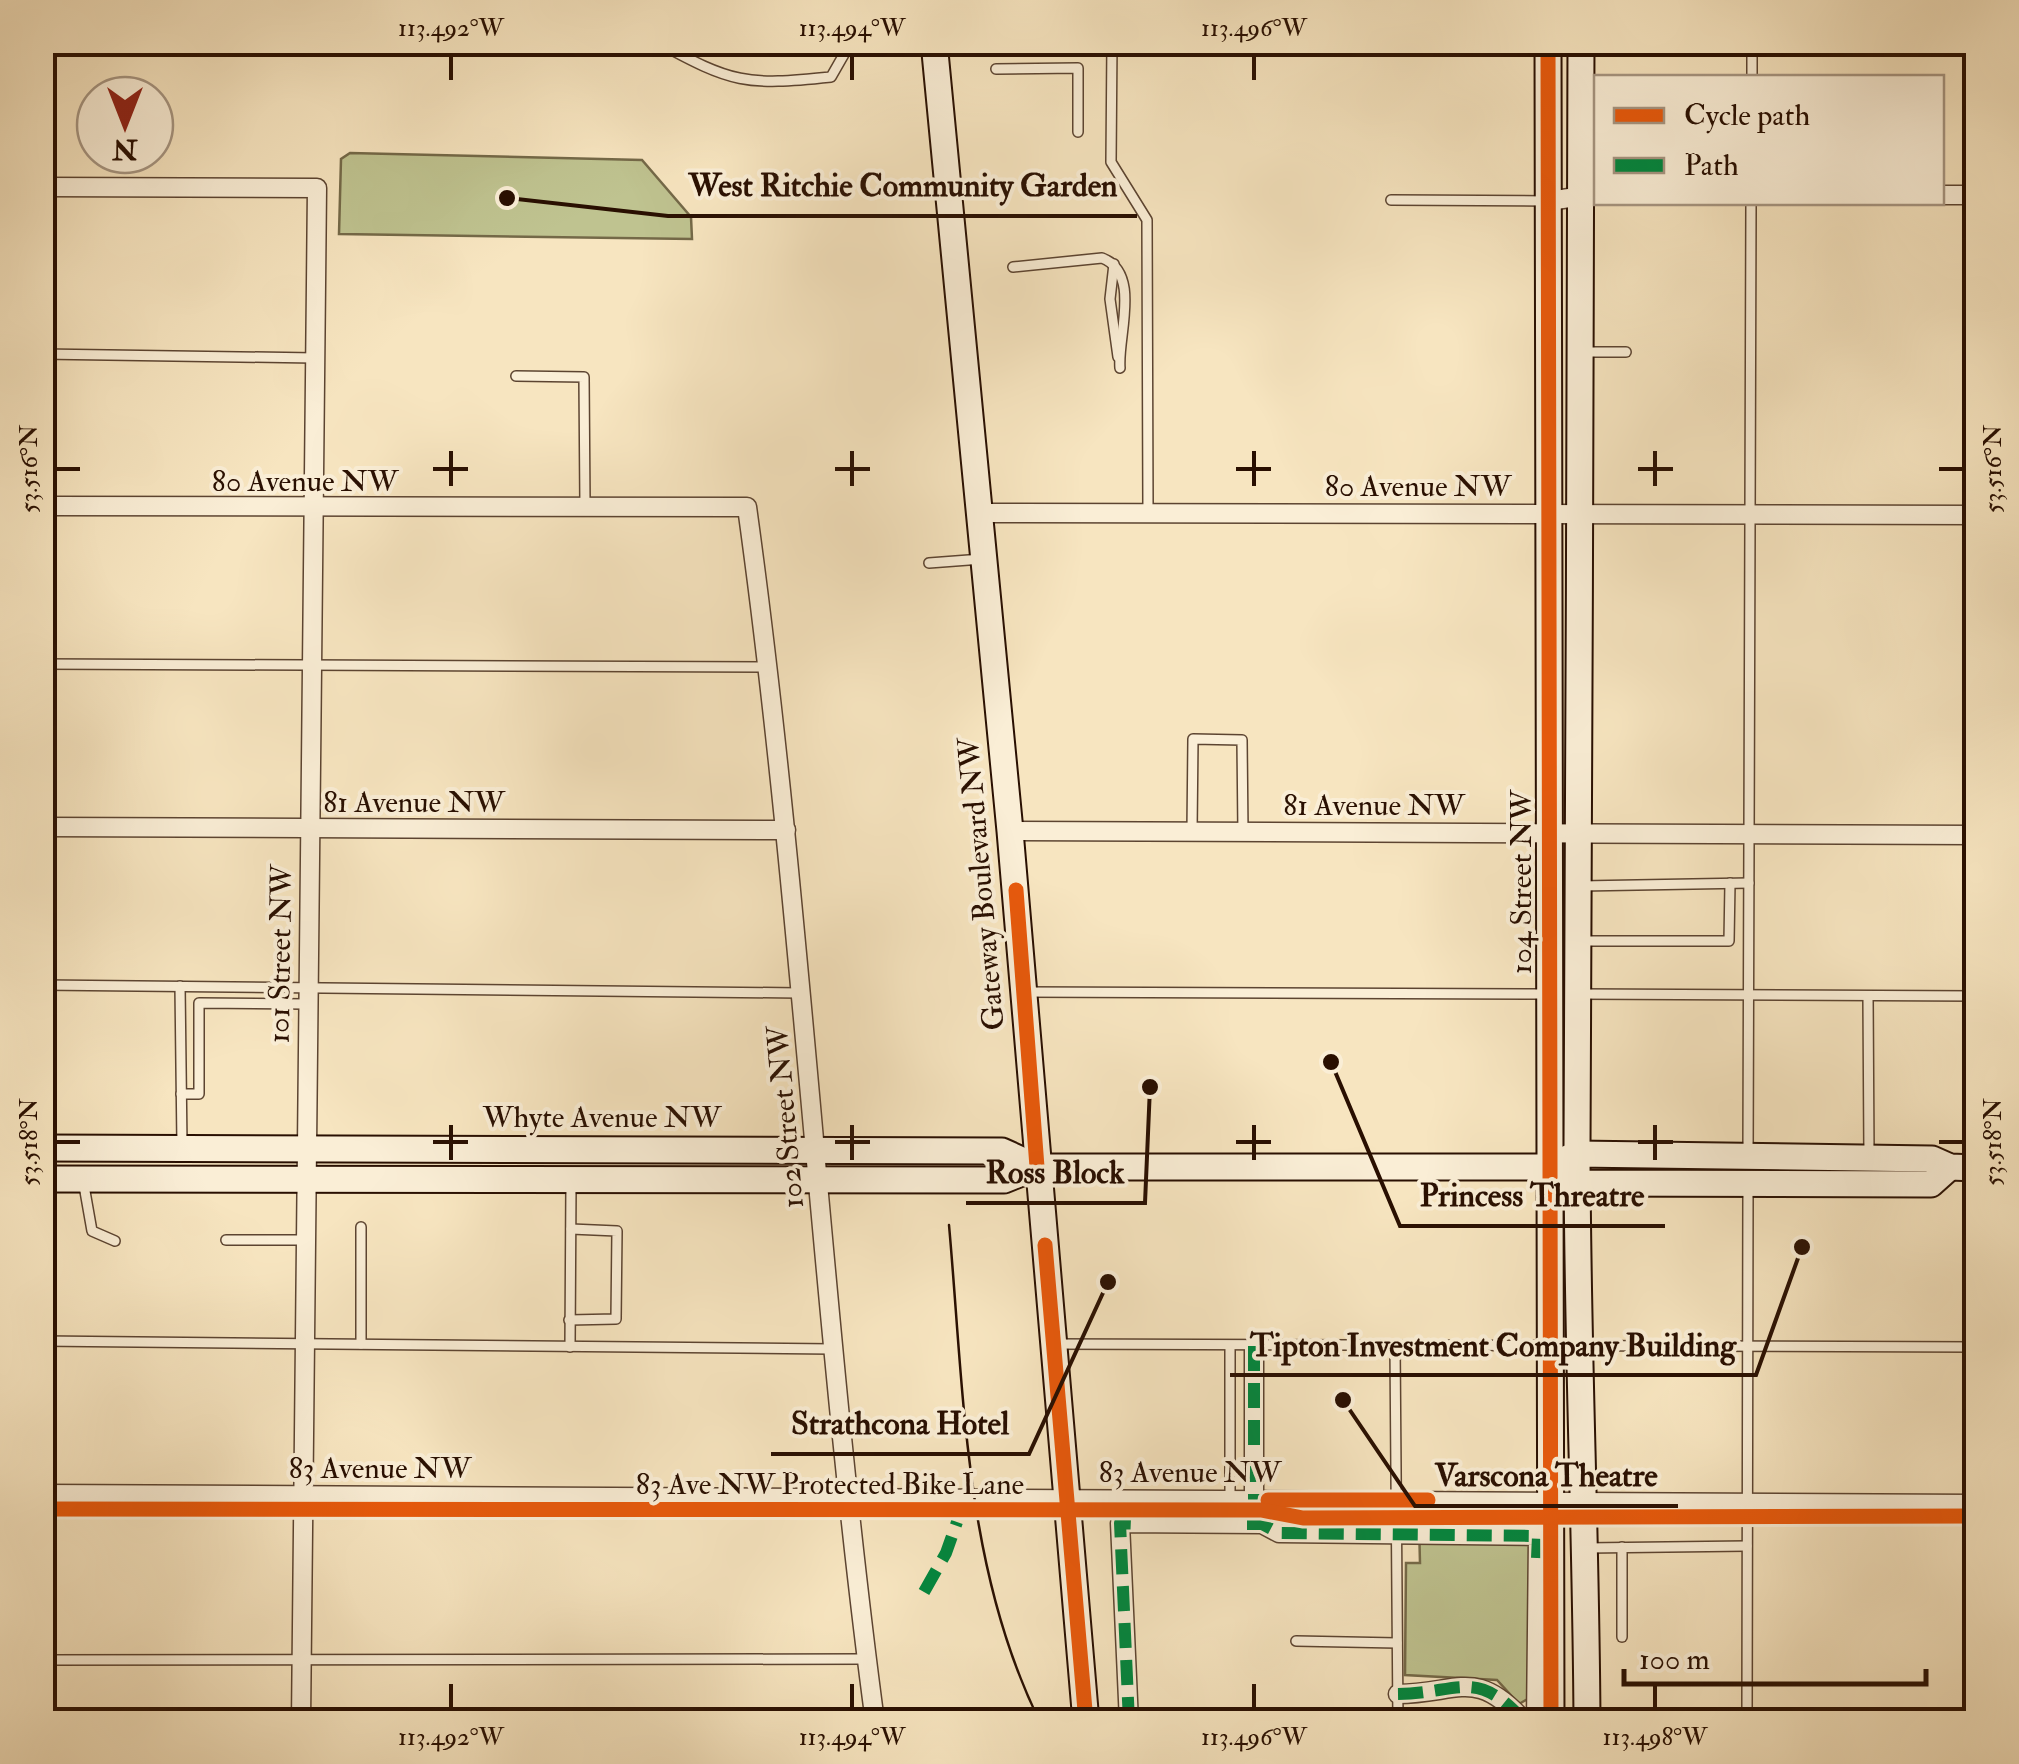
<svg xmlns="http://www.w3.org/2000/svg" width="2019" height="1764" font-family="'IM FELL Double Pica',serif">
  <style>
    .green { fill: #bfc390; stroke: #746948; stroke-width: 2.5 }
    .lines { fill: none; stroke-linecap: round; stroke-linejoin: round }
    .lane-casing { stroke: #5c4431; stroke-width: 12 }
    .street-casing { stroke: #5c4431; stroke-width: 21 }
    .secondary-casing { stroke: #290f01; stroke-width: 29 }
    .lane { stroke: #faeed6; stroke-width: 9 }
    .street { stroke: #faeed6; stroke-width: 18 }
    .secondary { stroke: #faeed6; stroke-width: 25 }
    .tram { stroke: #290f01; stroke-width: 2.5 }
    .quiet { stroke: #00873e; stroke-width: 12; stroke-dasharray: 25 12; stroke-linecap: butt }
    .cycleway-casing { stroke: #faeed6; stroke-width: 21 }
    .cycleway { stroke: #e8590c; stroke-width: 15 }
    .ticks { fill: none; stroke: #290f01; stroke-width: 4 }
    .labels { text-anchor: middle; stroke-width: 8; stroke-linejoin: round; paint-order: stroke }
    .street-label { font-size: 30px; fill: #290f01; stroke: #faeed6 }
    .leader { fill: none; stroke: #290f01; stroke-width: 4 }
    .callout-dot { fill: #290f01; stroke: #faeed6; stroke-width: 4 }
    .callout-label { font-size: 32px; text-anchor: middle; font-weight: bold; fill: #290f01; stroke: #faeed6; stroke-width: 8; stroke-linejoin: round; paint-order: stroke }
    .neatline { fill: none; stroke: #290f01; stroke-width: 4 }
    .ticks-label { font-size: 25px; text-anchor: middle; fill: #290f01 }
  </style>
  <rect width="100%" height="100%" fill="#f7e5c0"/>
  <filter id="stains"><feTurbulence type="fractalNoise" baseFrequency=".002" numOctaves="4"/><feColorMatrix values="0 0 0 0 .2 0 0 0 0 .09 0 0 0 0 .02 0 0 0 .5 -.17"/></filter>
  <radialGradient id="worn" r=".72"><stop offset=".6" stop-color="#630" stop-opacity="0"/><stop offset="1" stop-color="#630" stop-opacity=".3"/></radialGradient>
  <g class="green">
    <polygon points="350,153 642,160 691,217 692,239 339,234 341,159"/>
    <polygon points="1419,1523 1530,1525 1531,1697 1519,1704 1497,1680 1405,1675 1406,1563 1420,1563"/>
  </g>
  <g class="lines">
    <defs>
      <g id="lane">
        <path d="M657,42C732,83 745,86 831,77L851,42"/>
        <polyline points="1112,42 1111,162 1147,220 1148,512"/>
        <polyline points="996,69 1078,68 1078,132"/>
        <polyline points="1752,78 1752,42"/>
        <polyline points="1391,200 1546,201"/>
        <polyline points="1114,264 1110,299 1118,357"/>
        <path d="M1013,267L1102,258C1142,273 1117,337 1120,368"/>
        <polyline points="1583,352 1626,352"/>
        <polyline points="42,354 315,358"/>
        <polyline points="516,376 584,377 585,506"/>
        <polyline points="929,563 982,559"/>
        <polyline points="42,664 769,667"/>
        <polyline points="1192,831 1193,739 1242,740 1243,832"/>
        <polyline points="1581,886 1749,883"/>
        <polyline points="1581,941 1729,941 1730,883"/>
        <polyline points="42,985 799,993"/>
        <polyline points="180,986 182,1145"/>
        <polyline points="1025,992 1549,994"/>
        <polyline points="1580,994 1976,996"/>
        <polyline points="1868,996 1869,1155"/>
        <polyline points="181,1094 199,1094 199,1003 306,1004"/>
        <polyline points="1748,1155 1751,202"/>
        <polyline points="83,1180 92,1231 115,1241"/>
        <polyline points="361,1227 361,1344"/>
        <polyline points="226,1240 302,1240"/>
        <polyline points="569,1320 616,1319 617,1231 571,1229"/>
        <polyline points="42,1341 832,1349"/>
        <polyline points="1054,1344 1976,1347"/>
        <polyline points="1230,1346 1230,1500"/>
        <polyline points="1395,1346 1398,1722"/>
        <polyline points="570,1347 571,1184"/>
        <polyline points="1587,1548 1747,1546"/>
        <polyline points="1622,1637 1622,1547"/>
        <polyline points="1296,1641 1397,1643"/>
        <polyline points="42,1660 866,1659"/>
        <polyline points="1747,1722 1748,1186"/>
      </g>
      <g id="street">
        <path d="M42,187L317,188C310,699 303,1210 301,1722"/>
        <polyline points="1942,195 1976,195"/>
        <polyline points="1549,201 1596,194"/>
        <path d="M42,506L747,507C803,911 821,1318 875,1722"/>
        <polyline points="980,513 1976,515"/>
        <polyline points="42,827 786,830"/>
        <polyline points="1010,831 1976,835"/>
        <polyline points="1254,1346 1254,1510"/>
        <polyline points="42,1494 1976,1504"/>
        <path d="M1398,1694C1460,1693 1476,1667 1525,1722"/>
        <polyline points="1129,1722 1120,1523 1262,1524 1279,1533 1538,1536 1536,1722"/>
      </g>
      <g id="secondary">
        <polyline points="934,42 1010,831 1086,1722"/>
        <polyline points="1548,42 1551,1722"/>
        <path d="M1581,42C1582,411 1577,779 1577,1148C1577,1339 1586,1530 1587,1722"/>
        <polyline points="42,1148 1002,1151 1037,1167"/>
        <polyline points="1565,1176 1577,1183 1931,1184 1950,1167"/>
        <polyline points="42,1179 1004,1180 1037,1167 1547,1167 1577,1154 1932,1159 1950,1167 1976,1168"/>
      </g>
    </defs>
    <use href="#lane" class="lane-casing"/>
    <use href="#street" class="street-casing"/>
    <use href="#secondary" class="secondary-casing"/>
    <use href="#lane" class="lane"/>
    <use href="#street" class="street"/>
    <use href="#secondary" class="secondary"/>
    <path class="tram" d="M949,1225C964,1391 964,1569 1040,1722"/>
    <g class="quiet">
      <polyline points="1254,1346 1254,1516"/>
      <polyline points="1247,1524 1262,1524 1279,1533 1538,1536 1537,1558"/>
      <polyline points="924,1592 946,1553 957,1522"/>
      <path d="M1398,1694C1460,1693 1476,1667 1525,1722"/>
      <polyline points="1129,1722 1120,1523 1142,1524"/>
    </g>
    <defs>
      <g id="cycleway">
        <polyline points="1548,42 1551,1722"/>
        <polyline points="1016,890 1037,1167"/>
        <polyline points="1045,1245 1086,1722"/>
        <polyline points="1268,1500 1428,1500"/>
        <polyline points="42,1509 1261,1510 1303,1518 1976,1516"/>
      </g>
    </defs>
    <use href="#cycleway" class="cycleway-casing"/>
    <use href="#cycleway" class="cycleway"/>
  </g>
  <path class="ticks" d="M451,55V80M852,55V80M1254,55V80M451,451V486M852,451V486M1254,451V486M1655,451V486M55,469H80M433,469H468M835,469H870M1236,469H1271M1638,469H1673M1939,469H1964M451,1125V1160M852,1125V1160M1254,1125V1160M1655,1125V1160M55,1142H80M433,1142H468M835,1142H870M1236,1142H1271M1638,1142H1673M1939,1142H1964M451,1684V1709M852,1684V1709M1254,1684V1709M1655,1684V1709"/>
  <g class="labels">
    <g class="street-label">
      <text x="305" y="491">80 Avenue NW</text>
      <text x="1418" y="496">80 Avenue NW</text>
      <text x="414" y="812">81 Avenue NW</text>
      <text x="1374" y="815">81 Avenue NW</text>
      <text transform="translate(1521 882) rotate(-90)" y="10">104 Street NW</text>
      <text transform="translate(981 884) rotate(-95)" y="10">Gateway Boulevard NW</text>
      <text transform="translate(280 954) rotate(-89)" y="10">101 Street NW</text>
      <text x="602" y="1127">Whyte Avenue NW</text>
      <text transform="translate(785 1117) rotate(-95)" y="10">102 Street NW</text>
      <text x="380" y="1478">83 Avenue NW</text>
      <text x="1190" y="1482">83 Avenue NW</text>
      <text x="830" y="1494">83 Ave NW Protected Bike Lane</text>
    </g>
  </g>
  <path class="leader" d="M507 198L668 216H1137M1150 1087L1145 1203H966M1331 1062L1400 1226H1665M1802 1247L1756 1375H1230M1108 1282L1029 1454H771M1343 1400L1415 1506H1678"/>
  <g class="callout-dot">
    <circle cx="507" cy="198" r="10"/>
    <circle cx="1150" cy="1087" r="10"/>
    <circle cx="1331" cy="1062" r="10"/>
    <circle cx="1802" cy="1247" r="10"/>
    <circle cx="1108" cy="1282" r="10"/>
    <circle cx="1343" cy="1400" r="10"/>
  </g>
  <g class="callout-label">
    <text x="903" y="196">West Ritchie Community Garden</text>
    <text x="1055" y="1183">Ross Block</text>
    <text x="1532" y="1206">Princess Threatre</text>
    <text x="1493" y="1356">Tipton Investment Company Building</text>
    <text x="900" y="1434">Strathcona Hotel</text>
    <text x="1546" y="1486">Varscona Theatre</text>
  </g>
  <rect width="2019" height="1764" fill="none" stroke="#f7e5c0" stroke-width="110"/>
  <rect x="1594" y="75" width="350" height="130" fill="#faeed6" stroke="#a69581" stroke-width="2.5"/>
  <rect x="1614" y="108" width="50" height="15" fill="#e8590c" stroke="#a69581" stroke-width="2.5"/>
  <text x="1684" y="125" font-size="30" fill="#290f01">Cycle path</text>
  <rect x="1614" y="158" width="50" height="15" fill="#00873e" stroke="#a69581" stroke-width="2.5"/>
  <text x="1684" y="175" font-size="30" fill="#290f01">Path</text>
  <g transform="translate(125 125) rotate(180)"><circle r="48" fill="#faeed6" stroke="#a69581" stroke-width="2.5"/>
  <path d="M0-8L18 38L0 25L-18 38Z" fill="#8f2418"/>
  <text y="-15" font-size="28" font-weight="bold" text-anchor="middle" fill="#290f01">N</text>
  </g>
  <path d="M1624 1669v15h302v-15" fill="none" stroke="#290f01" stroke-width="5"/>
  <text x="1639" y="1669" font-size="30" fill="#290f01" stroke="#faeed6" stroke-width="8" paint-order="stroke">100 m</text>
  <rect x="55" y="55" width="1909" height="1654" class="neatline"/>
  <g class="ticks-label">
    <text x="451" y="36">113.492°W</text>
    <text x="852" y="36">113.494°W</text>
    <text x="1254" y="36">113.496°W</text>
    <text transform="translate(1992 469) rotate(-90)" y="9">53.516°N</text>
    <text transform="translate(28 469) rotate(-90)" y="9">53.516°N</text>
    <text transform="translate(1992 1142) rotate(-90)" y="9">53.518°N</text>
    <text transform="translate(28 1142) rotate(-90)" y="9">53.518°N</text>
    <text x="451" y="1745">113.492°W</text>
    <text x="852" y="1745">113.494°W</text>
    <text x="1254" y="1745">113.496°W</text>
    <text x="1655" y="1745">113.498°W</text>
  </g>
  <rect width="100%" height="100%" filter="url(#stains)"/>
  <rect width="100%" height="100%" fill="url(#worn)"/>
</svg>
